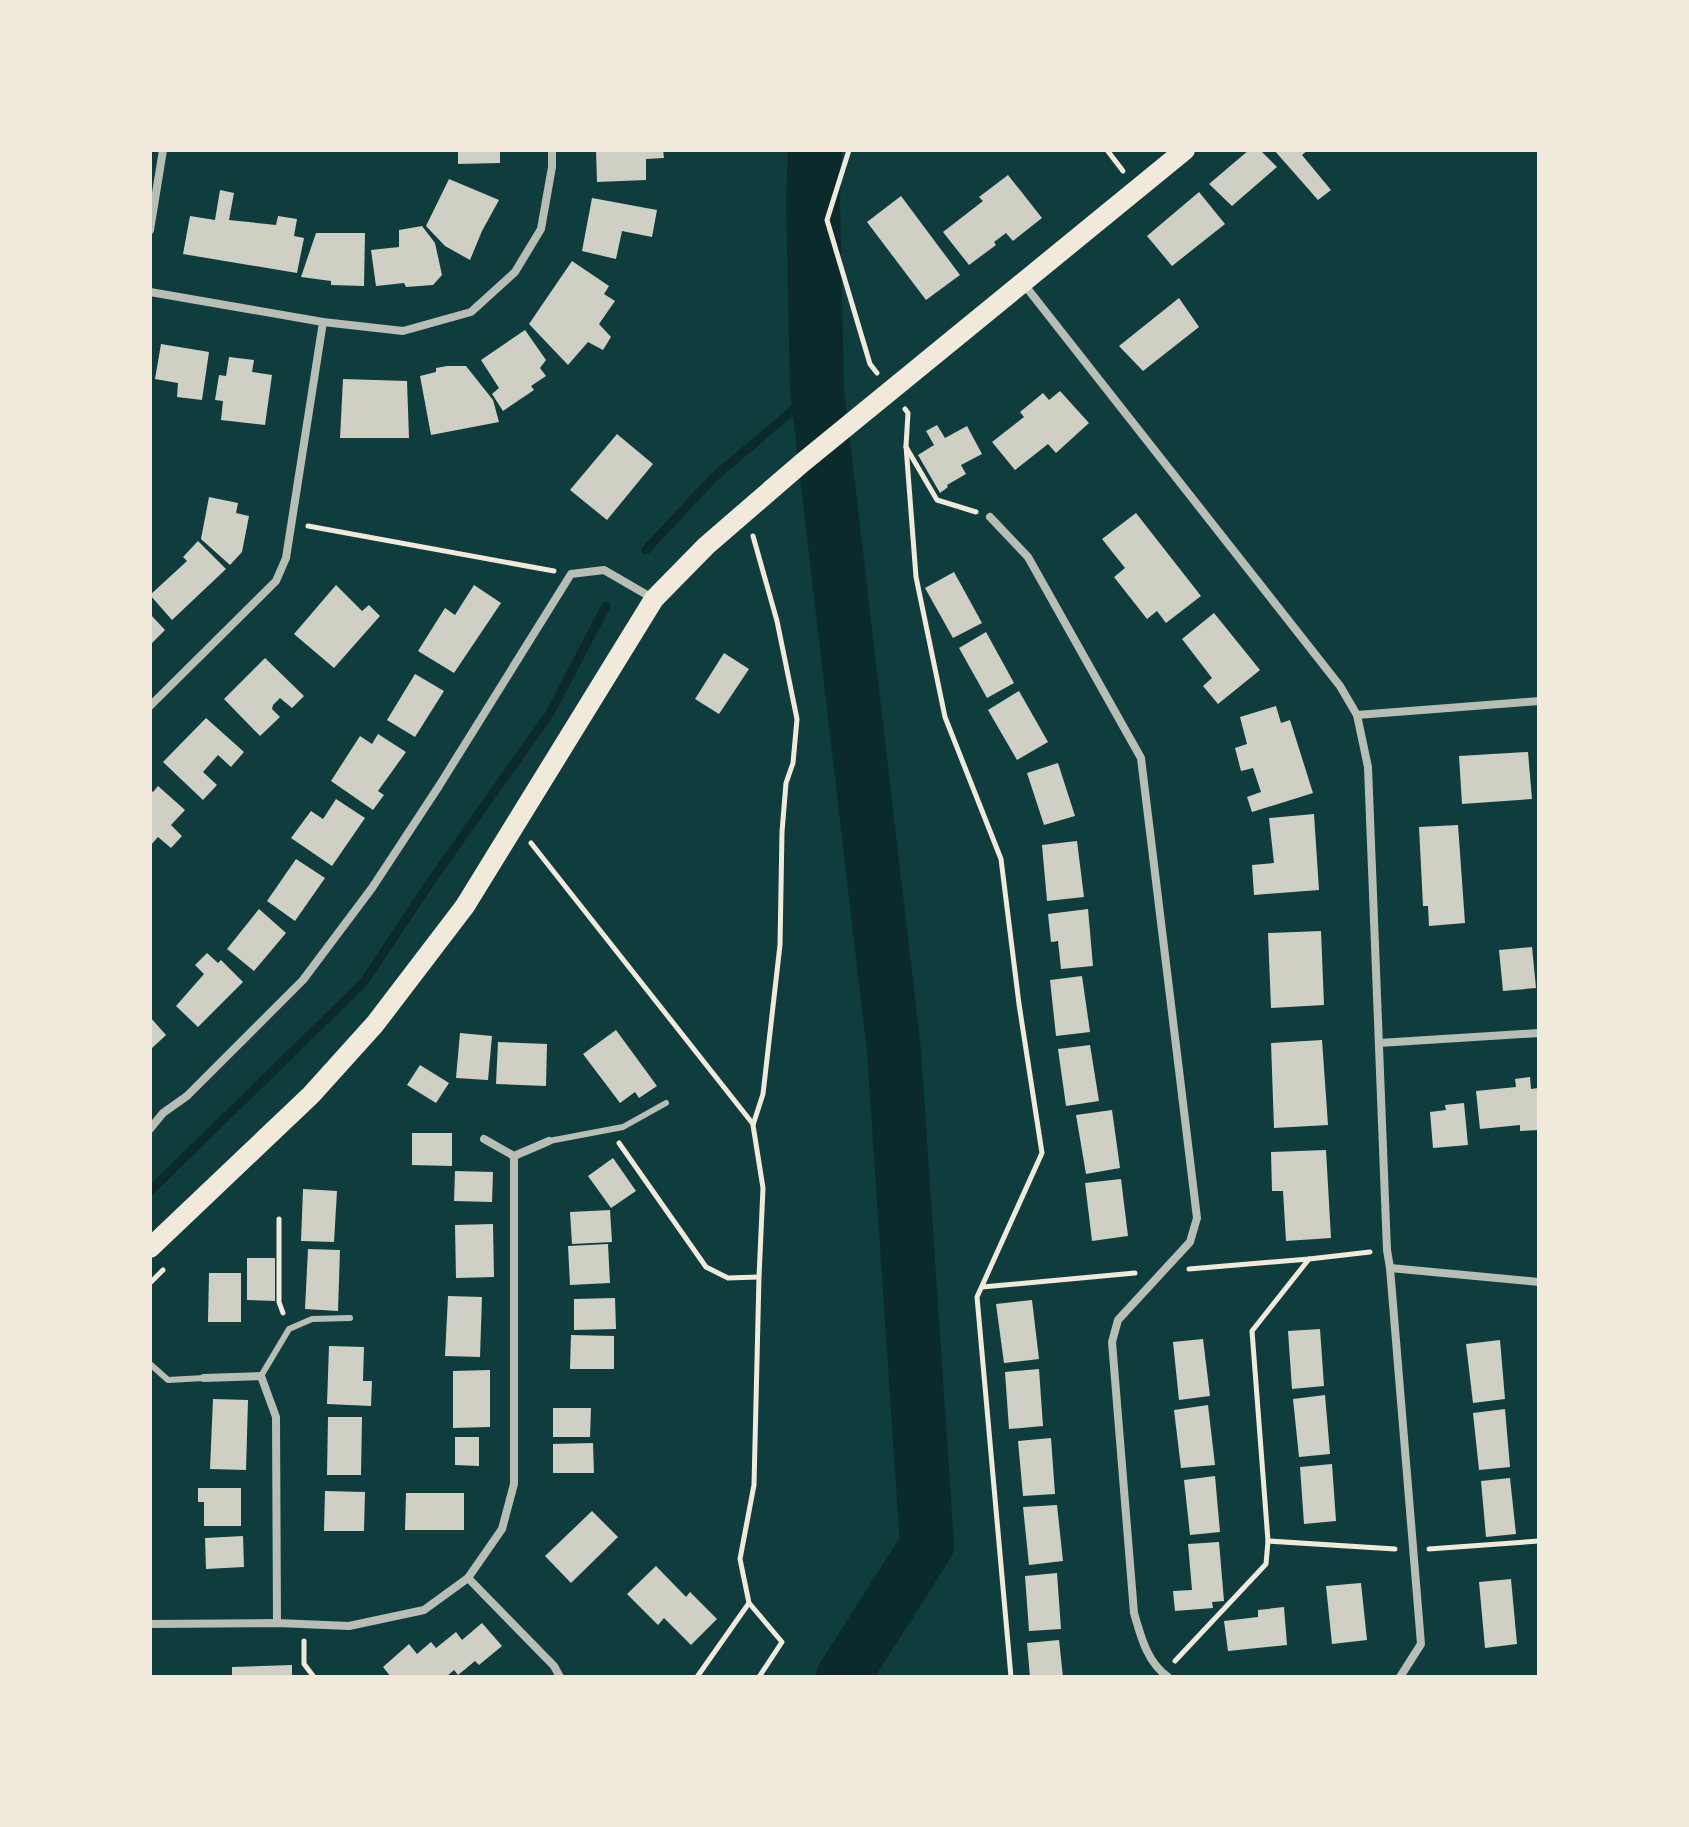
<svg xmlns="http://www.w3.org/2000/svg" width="1689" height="1827" font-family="'IBM Plex Sans',sans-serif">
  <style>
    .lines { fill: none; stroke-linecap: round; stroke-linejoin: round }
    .stream { stroke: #0a2a2b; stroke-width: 9 }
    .river { stroke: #0a2a2b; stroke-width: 54 }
    .building { fill: #cfcfc3 }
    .path { stroke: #f1e9da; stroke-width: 5 }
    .service { stroke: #b8beb3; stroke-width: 6 }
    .minor { stroke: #b8beb3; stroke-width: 8 }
    .primary { stroke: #f1e9da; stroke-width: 20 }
  </style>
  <rect width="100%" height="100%" fill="#0f3d3e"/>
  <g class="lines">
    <g class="stream">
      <polyline points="646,550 714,477 817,390"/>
      <polyline points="150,1191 364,982 429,884 550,713 606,606"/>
    </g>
    <polyline class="river" points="815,150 813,201 817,390 894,1051 927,1545 843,1677"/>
  </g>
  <g class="building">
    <polygon points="458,150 500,150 500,163 458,164"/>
    <polygon points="596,150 663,150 664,158 646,159 646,180 597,182"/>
    <polygon points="1249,150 1260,150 1277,167 1232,206 1209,184"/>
    <polygon points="1274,150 1308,150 1302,155 1331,190 1318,200"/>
    <polygon points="1008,175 1042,218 1013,241 1006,233 994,242 996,245 969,265 943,232 983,201 979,197"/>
    <polygon points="449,179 499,200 482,231 470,260 445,246 426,226"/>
    <polygon points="220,190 234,193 229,220 276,225 278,216 297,219 294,236 304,238 297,273 183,254 190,216 215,220"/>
    <polygon points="1199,192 1225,224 1172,266 1147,236"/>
    <polygon points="901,196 960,275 926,300 867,222"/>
    <polygon points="592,198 657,210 652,237 622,231 616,259 582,251"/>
    <polygon points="422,226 435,243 442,275 433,285 406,287 404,283 376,286 371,250 399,247 399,230"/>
    <polygon points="316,233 365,233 364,286 331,285 331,281 301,277"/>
    <polygon points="572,261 609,286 604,294 615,301 599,324 611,337 603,350 588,342 568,365 529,324"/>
    <polygon points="1179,298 1199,327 1143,371 1119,346"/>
    <polygon points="525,330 546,360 540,368 546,376 531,386 534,390 503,411 492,394 499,388 481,360"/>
    <polygon points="161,344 209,352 202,400 177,397 178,383 155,379"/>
    <polygon points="229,357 254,360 252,372 272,375 265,425 221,420 223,401 215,400 219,375 226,376"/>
    <polygon points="447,366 466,366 493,400 499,422 431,435 420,376 436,372 436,368"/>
    <polygon points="343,379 407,381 409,438 340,438"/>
    <polygon points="1060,391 1089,423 1056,453 1048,444 1015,470 992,442 1024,417 1020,412 1043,393 1049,400"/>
    <polygon points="937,425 945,438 967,426 982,454 961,465 966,474 947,485 948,487 940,493 918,455 934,445 926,431"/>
    <polygon points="617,434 653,464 607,520 570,490"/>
    <polygon points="209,497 238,503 236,513 249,516 242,552 230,565 201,539"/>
    <polygon points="1136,513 1201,596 1166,623 1157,611 1147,619 1114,577 1125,568 1102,539"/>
    <polygon points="198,541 226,569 172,620 150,595 187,561 183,557"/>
    <polygon points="954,572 982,623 953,638 925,588"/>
    <polygon points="336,585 362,611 369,605 380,616 334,668 294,634"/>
    <polygon points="474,585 501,603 454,673 418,651 445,608 455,615"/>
    <polygon points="1214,613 1260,670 1218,704 1203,686 1212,678 1182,639"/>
    <polygon points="150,614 165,630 150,645"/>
    <polygon points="986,632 1014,683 987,698 959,648"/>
    <polygon points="724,653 749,669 719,714 695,699"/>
    <polygon points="265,658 304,696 292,708 280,698 273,705 272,709 280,717 260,736 224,699"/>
    <polygon points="415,674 444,691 415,737 387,720"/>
    <polygon points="1019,691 1048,742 1017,760 988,710"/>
    <polygon points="1276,706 1281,723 1290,720 1313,793 1252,812 1247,797 1261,792 1253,768 1241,771 1235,748 1247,744 1240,717"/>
    <polygon points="206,718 244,752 231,767 218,755 203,772 217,785 203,800 163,762"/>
    <polygon points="378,734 406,752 378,791 384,795 373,810 331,781 360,736 372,744"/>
    <polygon points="1528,752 1532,799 1462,804 1459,756"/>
    <polygon points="1058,763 1075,816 1044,825 1027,773"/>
    <polygon points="158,786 185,810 171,825 182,836 171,848 158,837 150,846 150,789 153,792"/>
    <polygon points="336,799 365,818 332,866 291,838 311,811 323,819"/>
    <polygon points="1314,814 1319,890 1254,895 1252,865 1274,863 1269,818"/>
    <polygon points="1458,825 1465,923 1429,926 1428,906 1423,906 1419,827"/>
    <polygon points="1077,841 1084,897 1047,901 1042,845"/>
    <polygon points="296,859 325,878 295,921 267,901"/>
    <polygon points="259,909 286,933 254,971 227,949"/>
    <polygon points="1088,909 1093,966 1061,969 1058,941 1051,942 1048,914"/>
    <polygon points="1321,931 1324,1005 1271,1008 1268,933"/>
    <polygon points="1532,947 1536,988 1503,991 1499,950"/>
    <polygon points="207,953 218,963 221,960 243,982 198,1027 176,1006 204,974 195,965"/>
    <polygon points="1082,976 1090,1032 1056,1036 1050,980"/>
    <polygon points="150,1017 166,1035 150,1050"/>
    <polygon points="616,1030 657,1086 639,1098 635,1092 620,1103 583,1054"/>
    <polygon points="460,1033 492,1036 488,1080 456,1078"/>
    <polygon points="1322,1040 1328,1125 1274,1128 1271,1043"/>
    <polygon points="498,1042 547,1044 546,1086 496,1084"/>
    <polygon points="1090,1045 1099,1101 1066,1106 1058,1049"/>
    <polygon points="420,1065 449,1083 436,1103 407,1085"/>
    <polygon points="1530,1077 1531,1089 1538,1088 1539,1093 1539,1130 1520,1131 1520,1125 1480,1129 1476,1091 1516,1087 1515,1079"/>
    <polygon points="1464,1103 1468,1145 1433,1148 1430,1112 1446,1110 1445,1105"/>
    <polygon points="1112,1110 1120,1168 1086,1174 1076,1115"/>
    <polygon points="412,1133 452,1133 452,1166 412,1165"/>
    <polygon points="1326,1150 1331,1238 1286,1241 1283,1191 1272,1191 1271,1152"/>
    <polygon points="613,1158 636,1191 611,1208 588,1176"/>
    <polygon points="455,1171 493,1172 492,1202 454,1201"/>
    <polygon points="1121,1179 1128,1236 1092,1241 1085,1183"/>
    <polygon points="303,1189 337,1191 334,1242 301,1241"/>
    <polygon points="610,1210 612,1242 572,1244 570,1212"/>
    <polygon points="493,1224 494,1277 456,1278 455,1225"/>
    <polygon points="608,1244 610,1283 570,1285 568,1246"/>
    <polygon points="308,1249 340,1250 338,1311 305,1309"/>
    <polygon points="247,1258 275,1258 275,1301 247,1300"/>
    <polygon points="209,1273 241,1273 241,1322 208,1322"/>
    <polygon points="448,1296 482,1297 480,1357 445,1356"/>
    <polygon points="615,1298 616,1329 574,1330 574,1299"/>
    <polygon points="1032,1300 1039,1359 1004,1363 996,1304"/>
    <polygon points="1320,1329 1324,1386 1292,1389 1288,1331"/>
    <polygon points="571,1335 614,1336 614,1369 570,1369"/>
    <polygon points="1203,1339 1210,1396 1179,1400 1173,1342"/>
    <polygon points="1500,1340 1505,1399 1473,1403 1466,1344"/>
    <polygon points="329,1346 364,1347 363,1381 372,1381 371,1406 327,1404"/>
    <polygon points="1039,1369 1043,1426 1009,1429 1005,1372"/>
    <polygon points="490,1370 490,1427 453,1428 453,1371"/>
    <polygon points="1325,1395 1330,1454 1299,1457 1293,1399"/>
    <polygon points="213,1399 248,1400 246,1470 210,1469"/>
    <polygon points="1208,1405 1215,1465 1181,1468 1174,1410"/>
    <polygon points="553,1408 591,1408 590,1437 553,1437"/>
    <polygon points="1505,1409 1510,1467 1479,1470 1473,1413"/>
    <polygon points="328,1417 362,1417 361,1475 327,1475"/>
    <polygon points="455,1437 479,1437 479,1466 455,1465"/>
    <polygon points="1051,1438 1055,1494 1023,1496 1018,1441"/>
    <polygon points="593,1443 594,1473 553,1473 553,1444"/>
    <polygon points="1332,1464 1336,1521 1304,1524 1300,1467"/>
    <polygon points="1215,1476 1220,1532 1190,1535 1184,1480"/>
    <polygon points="1510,1478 1516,1534 1486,1537 1481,1481"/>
    <polygon points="198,1488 241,1488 241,1526 204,1526 204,1502 198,1502"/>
    <polygon points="325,1491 365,1492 364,1531 324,1531"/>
    <polygon points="406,1493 464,1493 464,1530 405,1530"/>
    <polygon points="1057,1505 1063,1561 1029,1565 1023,1507"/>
    <polygon points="592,1511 618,1537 571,1583 545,1556"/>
    <polygon points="243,1536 244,1567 206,1569 205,1538"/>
    <polygon points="1219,1542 1224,1601 1212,1602 1213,1608 1175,1611 1173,1591 1192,1590 1188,1544"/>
    <polygon points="656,1566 686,1597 690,1592 717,1619 691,1645 664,1618 658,1625 627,1594"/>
    <polygon points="1057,1573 1061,1629 1029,1631 1025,1576"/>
    <polygon points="1511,1579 1517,1644 1485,1648 1479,1582"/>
    <polygon points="1361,1583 1367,1640 1332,1644 1326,1586"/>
    <polygon points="1284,1607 1287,1645 1228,1651 1224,1621 1258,1617 1258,1610"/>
    <polygon points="482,1623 502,1646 479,1665 475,1661 458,1675 454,1670 446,1677 391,1677 383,1667 409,1644 417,1654 431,1642 436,1648 456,1632 462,1640"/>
    <polygon points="1059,1640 1063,1677 1030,1677 1027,1643"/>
    <polygon points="292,1665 292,1677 232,1677 232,1667"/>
  </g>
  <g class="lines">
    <g class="path">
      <polyline points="849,150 827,220 870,364 877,373"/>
      <polyline points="1107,150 1123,171"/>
      <polyline points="905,409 908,413 906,446 916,577 945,717 1001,859 1019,1004 1042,1153 977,1297 1011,1677"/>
      <polyline points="906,447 937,500 976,512"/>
      <polyline points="308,526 554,571"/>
      <polyline points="531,843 753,1124"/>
      <polyline points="619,1143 706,1267 728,1278 758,1277"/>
      <polyline points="279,1219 279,1302 283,1313"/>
      <polyline points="1189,1269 1309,1259 1370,1252"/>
      <polyline points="150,1283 163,1270"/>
      <polyline points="982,1287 1135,1273"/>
      <polyline points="1268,1541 1395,1549"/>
      <polyline points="1429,1549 1539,1541"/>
      <polyline points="749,1603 782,1642 759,1677"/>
      <polyline points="304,1641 304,1664 314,1677"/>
      <polyline points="1175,1661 1266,1564 1268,1541 1252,1331 1309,1259"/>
      <polyline points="697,1677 749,1603 740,1559 754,1485 759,1277 763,1188 753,1125 763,1094 780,945 782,832 786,783 793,763 797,719 777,621 753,536"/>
    </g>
    <g class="service">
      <polyline points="549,1141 623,1127 666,1103"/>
      <polyline points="150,1364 168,1380 204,1378"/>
      <polyline points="261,1376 289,1329 312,1319 350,1318"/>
    </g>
    <g class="minor">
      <polyline points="150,230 163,150"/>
      <polyline points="1023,283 1340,686 1357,715 1368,767 1387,1250 1390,1268 1421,1644 1400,1677"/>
      <polyline points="150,292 323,322 403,331 471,312 515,272 541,229 552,167 552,150"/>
      <path d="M990,517L1028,557L1141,758L1197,1218L1190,1242L1118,1320L1112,1342L1134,1613C1141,1637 1147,1662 1168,1677"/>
      <polyline points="150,706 276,581 286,558 323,322"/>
      <polyline points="1357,715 1539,701"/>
      <polyline points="1379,1043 1539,1033"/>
      <polyline points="150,1129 163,1113 187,1096 303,980 372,888 439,786 571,574 604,570 654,599"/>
      <polyline points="484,1139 514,1156 549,1141"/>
      <polyline points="1390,1268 1539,1282"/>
      <polyline points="204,1378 261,1376 276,1417 277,1623"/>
      <polyline points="468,1578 554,1666 560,1677"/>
      <polyline points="150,1624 277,1623 349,1626 424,1610 468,1578 502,1529 514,1484 514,1156"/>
    </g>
    <polyline class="primary" points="150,1248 311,1095 375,1024 465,906 654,599 706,546 802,463 1185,150"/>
  </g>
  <rect width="1689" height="1827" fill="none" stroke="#f1e9da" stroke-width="304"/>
</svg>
